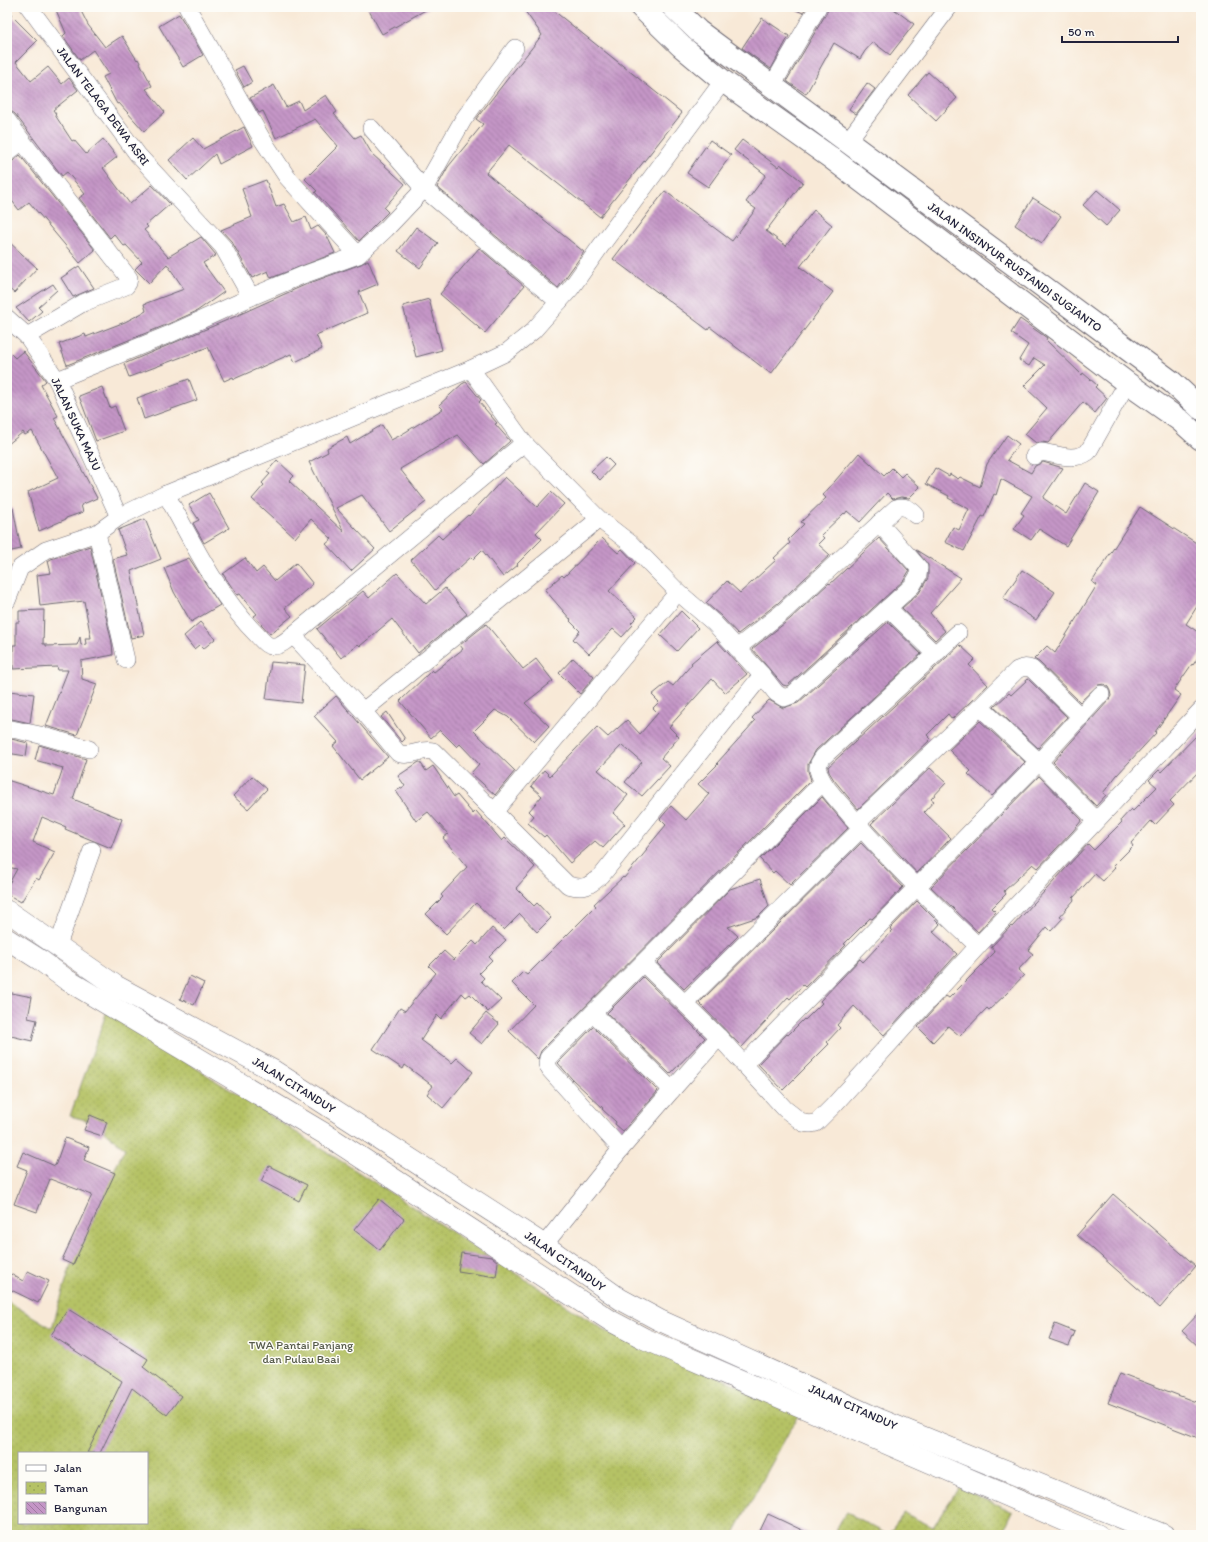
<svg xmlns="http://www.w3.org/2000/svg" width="1208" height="1542" font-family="Itim,sans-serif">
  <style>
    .park { fill: url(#park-dots); stroke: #6c7250; fill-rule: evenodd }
    .building { fill: url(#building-back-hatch) }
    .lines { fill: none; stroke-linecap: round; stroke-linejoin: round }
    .minor-casing { stroke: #6d6872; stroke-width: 18 }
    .major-casing { stroke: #6d6872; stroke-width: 22 }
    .highway-casing { stroke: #6d6872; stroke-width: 24 }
    .minor { stroke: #fff; stroke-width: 17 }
    .major { stroke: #fff; stroke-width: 21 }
    .highway { stroke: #fff; stroke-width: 22 }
    .labels { text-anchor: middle; stroke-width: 3; stroke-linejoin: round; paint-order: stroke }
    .street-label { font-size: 12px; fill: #22223b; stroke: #fdfcf7 }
    .park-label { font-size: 12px; fill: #555a4a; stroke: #fdfcf7 }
  </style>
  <defs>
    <pattern id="park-dots" width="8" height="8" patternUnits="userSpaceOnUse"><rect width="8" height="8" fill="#b5c265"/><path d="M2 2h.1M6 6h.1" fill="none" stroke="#9ba659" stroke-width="1.8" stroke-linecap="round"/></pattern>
    <pattern id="building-back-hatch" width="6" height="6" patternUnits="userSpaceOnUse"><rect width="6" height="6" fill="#c495c6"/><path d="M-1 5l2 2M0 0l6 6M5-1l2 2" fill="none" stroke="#9f79a2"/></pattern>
  </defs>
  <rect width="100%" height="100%" fill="#fdfcf7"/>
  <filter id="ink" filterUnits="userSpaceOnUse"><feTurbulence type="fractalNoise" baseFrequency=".025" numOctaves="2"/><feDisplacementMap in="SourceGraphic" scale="8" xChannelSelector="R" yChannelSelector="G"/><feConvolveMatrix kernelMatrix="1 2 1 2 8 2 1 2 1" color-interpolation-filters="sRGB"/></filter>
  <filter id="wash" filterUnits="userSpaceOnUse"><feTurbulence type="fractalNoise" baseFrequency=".012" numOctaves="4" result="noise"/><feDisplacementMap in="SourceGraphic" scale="16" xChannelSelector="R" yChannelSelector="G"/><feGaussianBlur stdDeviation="0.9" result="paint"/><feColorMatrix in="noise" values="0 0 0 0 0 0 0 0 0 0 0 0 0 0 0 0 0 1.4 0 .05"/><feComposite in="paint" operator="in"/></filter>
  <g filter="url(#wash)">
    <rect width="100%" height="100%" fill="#f8e9d7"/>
    <g class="park">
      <path d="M107,1011L606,1331L803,1412L791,1428L733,1535H7V1301L52,1328L77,1244L125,1148L101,1129V1124L70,1116ZM19,1453H147V1523H19Z"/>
      <polygon points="959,1487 1013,1512 1002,1535 833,1535 846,1512 888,1535 904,1513 933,1527"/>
    </g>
    <g id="blocks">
      <g class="building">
        <polygon points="63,7 79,7 88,25 105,47 122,36 137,60 138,59 152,86 146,89 165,112 144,131 119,103 117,104 103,77 109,74 93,50 80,60 63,36 66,33 56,10"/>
        <polygon points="367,7 431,7 382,34"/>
        <polygon points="522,7 549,7 682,113 600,217 509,145 486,173 584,252 558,288 437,187 448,167 483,124 476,119 542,35"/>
        <polygon points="789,7 806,7 803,13"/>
        <polygon points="828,7 891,7 914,24 890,55 873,42 865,51 860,59 834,43 806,94 788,82 787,80 827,12"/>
        <polygon points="7,11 37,41 16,62 31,81 48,67 62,84 69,78 78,90 53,110 56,114 55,115 72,141 74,140 86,154 103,139 117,157 103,168 130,204 152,185 170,204 146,225 148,227 144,230 168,257 201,237 216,255 203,263 224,292 197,311 166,325 67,365 59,344 85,334 86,337 125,322 146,311 144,304 184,289 167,264 149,283 135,269 142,262 126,245 124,246 114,234 110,238 79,198 85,194 67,172 62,176 15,114 11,111 7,110"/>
        <polygon points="179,14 203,55 183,67 159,26"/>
        <polygon points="762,18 789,36 771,69 742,48"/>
        <polygon points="243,66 252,82 244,87 235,70"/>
        <polygon points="928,72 957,98 936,121 908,95"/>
        <polygon points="867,83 875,89 856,114 849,109"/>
        <polygon points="274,85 286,107 299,101 303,110 326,95 337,112 334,114 355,138 361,135 372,154 405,184 384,208 388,212 359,241 315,192 317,191 305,179 338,146 315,119 276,138 263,111 259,113 250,98"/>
        <polygon points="244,127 253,146 219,164 215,154 187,180 169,160 193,138 203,149"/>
        <polygon points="710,140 731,155 708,187 687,173"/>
        <polygon points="742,140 778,167 780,164 803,182 766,231 786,246 814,210 832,225 800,267 833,292 771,374 710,327 708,330 613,259 665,191 732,241 756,209 746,202 766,175 734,150"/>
        <polygon points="20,155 95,250 80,263 29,202 19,210 7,194 7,163 13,161"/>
        <polygon points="266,180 276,207 284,204 294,222 306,217 311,230 318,226 327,236 335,253 271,278 268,271 252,278 232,242 221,230 252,217 242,189"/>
        <polygon points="1097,190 1120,210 1106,226 1083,205"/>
        <polygon points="1033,198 1061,216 1042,243 1015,225"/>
        <polygon points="416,227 438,243 420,268 398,251"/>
        <polygon points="7,240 37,268 14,293 7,287"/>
        <polygon points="479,248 524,286 485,333 440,294"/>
        <polygon points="368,260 378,284 359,292 367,313 316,335 322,349 295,362 291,354 234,379 233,377 224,381 208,347 129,377 124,364 225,321 307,284 361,264"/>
        <polygon points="79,266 94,288 73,297 61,278"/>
        <polygon points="53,284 57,290 38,307 42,311 29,322 16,308"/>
        <polygon points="429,299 442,350 416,357 403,306"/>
        <polygon points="1020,319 1047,338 1046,340 1082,375 1083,373 1097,385 1095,387 1107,398 1095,413 1083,402 1048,443 1042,442 1036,443 1025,434 1047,408 1024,386 1045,365 1034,358 1029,366 1019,360 1028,345 1011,333"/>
        <polygon points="7,350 15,358 23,351 46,381 41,385 58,416 54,418 97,498 81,505 83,512 66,518 66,519 39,531 28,492 58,478 32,431 25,435 23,432 7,445 7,421 13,416 7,409"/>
        <polygon points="189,379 197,400 144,419 137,398"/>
        <polygon points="466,382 481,400 479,402 497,423 495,424 510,441 484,464 458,435 400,469 426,502 389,531 362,495 336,508 375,549 351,571 326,544 332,539 311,519 295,538 252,499 264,485 262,483 270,474 267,472 277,460 294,476 289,481 344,532 309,462 328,452 327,448 347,437 350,444 382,425 391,440 399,436 443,409 439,405 462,384"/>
        <polygon points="102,387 110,408 115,406 124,431 96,441 79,396"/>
        <polygon points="1007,435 1019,444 1007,460 1031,473 1035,466 1043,462 1063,468 1043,498 1066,514 1085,483 1099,492 1066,546 1039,529 1031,540 1014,529 1024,515 1021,513 1032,496 1001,479 996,495 994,494 984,517 982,516 964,551 945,542 953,527 959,530 969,509 948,498 949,496 926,484 935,468 949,476 950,474 958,479 960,477 980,487 987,464"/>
        <polygon points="859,453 884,476 892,468 901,477 905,473 920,487 909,498 901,497 893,499 887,493 860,522 847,511 845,514 844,513 821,535 824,538 818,544 830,555 778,603 738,634 721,616 706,603 727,581 740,593 776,560 774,558 790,543 788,540 804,524 801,522 826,498 823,495"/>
        <polygon points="606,457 614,465 600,480 591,471"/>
        <polygon points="505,477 537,507 551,492 564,504 536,533 542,539 517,564 518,565 503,577 482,550 473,559 471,557 435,590 411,560 438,535 442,539 468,515 469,516"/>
        <polygon points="209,493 229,528 204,543 193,523 199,520 189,505"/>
        <polygon points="1140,507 1201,546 1201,600 1186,624 1201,634 1201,653 1193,665 1192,664 1174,690 1181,695 1155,732 1156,733 1117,775 1103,793 1106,795 1096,806 1053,762 1108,701 1111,696 1110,691 1108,687 1104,684 1098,685 1080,702 1039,662 1034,659 1047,646 1055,653 1097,585 1092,582"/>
        <polygon points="13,508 21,549 7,552 7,509"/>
        <polygon points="145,519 161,559 131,571 144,635 131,638 113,559 127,555 118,530"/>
        <polygon points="602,538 618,553 622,549 635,563 609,591 637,617 631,623 633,625 622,637 613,629 589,654 573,639 580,631 570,621 571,620 545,590 562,575 564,577"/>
        <polygon points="879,538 909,571 904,580 787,686 783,685 752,649 790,619 829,583 830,584"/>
        <polygon points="90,546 112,643 113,655 81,661 82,679 97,684 77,735 46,726 68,670 58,670 57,667 13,669 13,645 16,645 16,622 19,622 19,611 44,610 43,644 46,644 46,646 77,645 80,637 81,645 86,644 85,638 91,638 84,601 40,606 37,575 51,573 48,561 51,559"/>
        <polygon points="916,550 961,578 930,613 945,631 935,640 902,608 919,593 928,578 928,565"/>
        <polygon points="189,558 220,605 191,622 174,592 164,568"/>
        <polygon points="245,558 256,573 263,567 275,581 296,563 313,584 285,608 292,616 270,634 254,616 257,614 240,594 237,595 223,574"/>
        <polygon points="1022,570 1055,592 1036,620 1003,598"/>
        <polygon points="397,573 426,604 445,588 467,614 418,653 392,619 360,646 358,644 341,658 317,629 363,591 369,598"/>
        <polygon points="681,611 698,628 677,651 660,635"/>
        <polygon points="200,622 215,639 203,649 199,645 194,649 184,636"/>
        <polygon points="888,622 921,654 816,750 808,764 808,771 811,780 541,1051 538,1059 509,1031 534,1005 512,983 523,972 527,975 596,906 594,904 623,877 624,878 647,850 646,849 666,825 660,819 671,806 686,820 709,794 698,784 718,764 717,763 755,721 752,718 769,700 783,708 798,703"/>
        <polygon points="486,624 523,669 536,659 553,681 525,703 549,726 534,742 508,717 495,710 474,731 515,771 495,795 471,773 479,764 460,744 457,747 440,730 431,738 400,701 432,670 434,672 463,649 460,645"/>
        <polygon points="717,641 747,674 725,693 712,679 669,727 679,737 661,758 670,766 642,796 625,782 642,762 622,745 598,770 628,795 613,813 625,824 603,848 595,841 570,863 546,835 544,837 528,823 534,816 529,811 542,796 531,786 544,770 550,776 597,727 608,737 627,720 640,734 658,713 653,708 659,702 652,695 668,682 673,686 692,664 691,663"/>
        <polygon points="960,645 975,659 969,665 988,685 952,719 948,714 927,735 931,739 858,809 834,780 829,772 828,767"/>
        <polygon points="573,658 594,677 580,694 559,673"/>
        <polygon points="271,662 305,665 301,703 266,699"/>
        <polygon points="1028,679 1067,717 1038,748 994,707 1009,693 1011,695"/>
        <polygon points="9,691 34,694 30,723 7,718"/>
        <polygon points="336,696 388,757 360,780 333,746 338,742 314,716"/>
        <polygon points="387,712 405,739 402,742 381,717"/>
        <polygon points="980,721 1025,762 992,796 968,774 971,771 949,750"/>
        <polygon points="1201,731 1201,769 1170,801 1174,805 1155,825 1151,821 1131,843 1133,846 1113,866 1115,868 1103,881 1095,874 1073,898 1074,900 1060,916 1063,918 1051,931 1047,927 1028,950 1033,954 1018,970 1024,975 1006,994 989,1010 987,1008 960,1036 948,1026 933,1042 918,1027 946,996 949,998 995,952 991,947 1011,926 1012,927 1088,844 1094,850 1122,822 1121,820 1131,809 1133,811 1157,787 1149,780 1159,770 1161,772"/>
        <polygon points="7,738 28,743 26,756 7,753"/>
        <polygon points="39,745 86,759 73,799 122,819 111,848 65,829 66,827 42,817 33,842 55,852 39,880 36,878 21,902 7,894 7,887 17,869 7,867 7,780 54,795 63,768 35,760"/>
        <polygon points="419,762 420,762 426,771 433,766 454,797 457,795 473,814 476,811 502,841 505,838 535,867 516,888 534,906 537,903 551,918 537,932 520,914 504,930 476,903 446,934 426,914 443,897 441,895 467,867 443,838 448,834 428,812 416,821 396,791 405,786 398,776"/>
        <polygon points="930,768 946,783 931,799 934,801 924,812 951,838 917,873 871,824"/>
        <polygon points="252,776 267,789 248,809 233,796"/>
        <polygon points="1039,776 1082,820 1073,831 1038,868 1033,864 1004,891 1006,894 992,908 996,912 978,932 931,887"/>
        <polygon points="822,797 848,828 790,885 775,871 773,873 760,859"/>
        <polygon points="861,843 903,887 872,919 870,918 844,944 846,945 805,987 803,985 790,999 788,997 742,1047 699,1003"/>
        <polygon points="760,879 769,906 758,917 728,927 738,936 684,989 657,963 730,889"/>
        <polygon points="917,901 940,924 933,932 957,954 884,1035 854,1006 837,1025 840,1028 827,1042 829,1044 783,1090 758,1064 787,1034 788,1035 804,1019 805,1020 822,1003 820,1001 860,959 863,962 892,931 890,929"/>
        <polygon points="492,928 506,940 489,957 492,960 479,973 484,978 481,981 501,1000 488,1012 470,994 466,997 462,993 441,1019 437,1015 421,1040 452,1063 457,1058 473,1072 443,1108 427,1094 433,1086 405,1065 403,1069 373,1049 400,1008 405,1011 436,973 429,966 444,951 454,960 473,941 477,945"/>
        <polygon points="190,976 204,983 194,1005 180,999"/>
        <polygon points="643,977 705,1038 670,1074 607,1013"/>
        <polygon points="7,992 32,997 28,1018 37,1020 32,1041 7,1035"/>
        <polygon points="486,1013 499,1024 482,1044 469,1033"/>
        <polygon points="593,1027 658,1091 623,1131 615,1124 616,1122 602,1109 603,1108 572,1079 558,1063"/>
        <polygon points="90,1115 107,1122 102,1136 84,1130"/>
        <polygon points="65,1138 89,1147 84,1160 115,1173 73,1265 62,1260 92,1195 50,1179 37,1212 14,1204 27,1170 17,1166 23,1152 55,1166"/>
        <polygon points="269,1166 307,1185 299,1201 261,1181"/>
        <polygon points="1113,1194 1196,1266 1160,1308 1077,1235"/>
        <polygon points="379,1199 404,1219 380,1250 354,1230"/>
        <polygon points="461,1253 492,1257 498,1262 496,1277 458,1271"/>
        <polygon points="28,1271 49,1281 38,1303 7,1288 7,1272 23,1281"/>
        <polygon points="68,1309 148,1359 143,1367 181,1396 167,1415 132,1388 100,1453 87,1453 122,1381 51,1335"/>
        <polygon points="1201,1311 1201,1349 1182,1331"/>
        <polygon points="1055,1324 1075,1332 1069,1346 1049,1339"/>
        <polygon points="1120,1373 1201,1404 1201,1439 1108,1403"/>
        <polygon points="768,1514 783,1521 812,1535 758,1535"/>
      </g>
    </g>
  </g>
  <g filter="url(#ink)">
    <use href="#blocks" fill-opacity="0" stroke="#6d6872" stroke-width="1"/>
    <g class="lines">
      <defs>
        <g id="minor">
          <polyline points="29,7 138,155 223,247 251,297"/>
          <polyline points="187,7 262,139 287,177 358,255"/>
          <polyline points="772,86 818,7"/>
          <polyline points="7,120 22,141 129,278 128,283 126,286 83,303 27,336"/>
          <polyline points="371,128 424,189 559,302"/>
          <polyline points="847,142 949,7"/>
          <polyline points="7,153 22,141"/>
          <polyline points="7,318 27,336 57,380 119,517"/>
          <polyline points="471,369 524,443 599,519 630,543 678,592 714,623 762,675 776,693 784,698 792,695 912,586 918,576 919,568 879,523"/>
          <polyline points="57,380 170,334 251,297 303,275 358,255 386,229 424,189 463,120 515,48"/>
          <path d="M1034,456L1041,452C1056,454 1074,462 1088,452L1127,383"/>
          <path d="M166,494C193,543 218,596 258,636C262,640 266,646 272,646C280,647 288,639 293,635L363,711L398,753C409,758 421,748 433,751L568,885C585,890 589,886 602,875L762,675"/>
          <polyline points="97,533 126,660"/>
          <polyline points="7,601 20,568 46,550 97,533 119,517 166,494 471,369 507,352 533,331 571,288 600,247 723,81"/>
          <polyline points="888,608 935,654"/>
          <path d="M958,633L823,757C820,761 817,765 818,770C822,785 835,797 844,808C885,857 931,902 978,946"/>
          <polyline points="293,635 524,443"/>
          <path d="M737,648L784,611L896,508C905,505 910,509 916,515"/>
          <polyline points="980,707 1039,762 1096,820"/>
          <polyline points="363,711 599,519"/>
          <polyline points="7,728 40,735 89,749"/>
          <polyline points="823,782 548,1058 547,1064 550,1070 621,1149 672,1090 719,1037 785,1109 803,1123 810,1124 816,1123 833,1106 978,946 1201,710"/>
          <polyline points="494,812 678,592"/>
          <path d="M857,823L980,707L1017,670C1023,667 1026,667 1032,669L1081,717"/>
          <polyline points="58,945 92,850"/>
          <polyline points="643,963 719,1037"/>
          <polyline points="685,1003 861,829"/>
          <polyline points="593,1013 672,1090"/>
          <polyline points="744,1064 1039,762 1101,694"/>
          <polyline points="544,1245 621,1149"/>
        </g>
        <g id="major">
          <polyline points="7,911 116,986 274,1071 544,1245 620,1299 659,1320 881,1420 1164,1535"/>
          <polyline points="7,939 40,960 67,980 325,1134 611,1321 645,1339 1098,1535"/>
        </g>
        <g id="highway">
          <polyline points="641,7 681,46 723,81 830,157 1127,383 1181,421 1201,439"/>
          <polyline points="673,7 698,31 1172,382 1201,409"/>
        </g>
      </defs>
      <use href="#minor" class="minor-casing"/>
      <use href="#major" class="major-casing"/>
      <use href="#highway" class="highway-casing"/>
      <use href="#minor" class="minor"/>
      <use href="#major" class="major"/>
      <use href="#highway" class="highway"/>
    </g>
  </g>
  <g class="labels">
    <g class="street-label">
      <text transform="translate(103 106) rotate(53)" y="4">JALAN TELAGA DEWA ASRI</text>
      <text transform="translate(1015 267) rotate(36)" y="4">JALAN INSINYUR RUSTANDI SUGIANTO</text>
      <text transform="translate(76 424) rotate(65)" y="4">JALAN SUKA MAJU</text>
      <text transform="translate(294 1085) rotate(32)" y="4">JALAN CITANDUY</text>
      <text transform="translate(565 1261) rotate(35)" y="4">JALAN CITANDUY</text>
      <text transform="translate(853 1407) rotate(24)" y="4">JALAN CITANDUY</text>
    </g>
    <g class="park-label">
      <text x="301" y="1349">TWA Pantai Panjang<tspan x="301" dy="14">dan Pulau Baai</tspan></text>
    </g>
  </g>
  <rect width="1208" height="1542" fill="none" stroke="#fdfcf7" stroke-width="24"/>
  <rect x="18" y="1452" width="130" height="72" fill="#fdfcf7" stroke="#a5a5ac"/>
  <rect x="26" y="1465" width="20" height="6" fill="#ffffff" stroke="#a5a5ac"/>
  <text x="54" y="1472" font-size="12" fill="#22223b">Jalan</text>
  <rect x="26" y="1482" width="20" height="12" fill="url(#park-dots)" stroke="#a5a5ac"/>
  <text x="54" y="1492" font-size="12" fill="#22223b">Taman</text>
  <rect x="26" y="1502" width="20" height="12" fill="url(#building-back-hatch)" stroke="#a5a5ac"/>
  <text x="54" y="1512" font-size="12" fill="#22223b">Bangunan</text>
  <path d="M1062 36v6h116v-6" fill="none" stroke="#22223b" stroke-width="2"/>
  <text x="1068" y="36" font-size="12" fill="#22223b" stroke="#fdfcf7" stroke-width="3" paint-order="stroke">50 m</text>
</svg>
